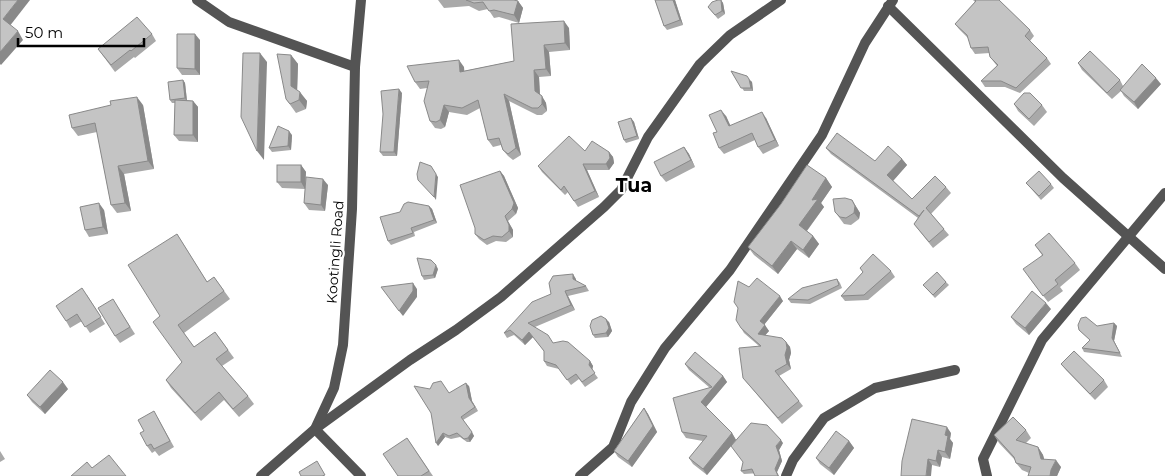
<svg xmlns="http://www.w3.org/2000/svg" width="1165" height="476" font-family="Montserrat,sans-serif">
  <style>
    .lines { fill: none; stroke-linecap: round; stroke-linejoin: round }
    .minor { stroke: #545454; stroke-width: 10 }
    .tertiary { stroke: #545454; stroke-width: 10 }
    .wall { fill: #a9a9a9 }
    .shaded-wall { fill: #898989 }
    .building { fill: #c4c4c4; stroke: #898989 }
    .labels { text-anchor: middle; stroke-width: 4.5; stroke-linejoin: round; paint-order: stroke }
    .street-label { font-size: 14px; fill: #000; stroke: #fff }
    .district-label { font-size: 19px; font-weight: bold; fill: #000; stroke: #fff }
  </style>
  <rect width="100%" height="100%" fill="#fff"/>
  <g class="lines">
    <g class="minor">
      <polyline points="197,0 229,22 355,67"/>
      <polyline points="888,6 1063,178 1165,269"/>
      <polyline points="361,476 315,429 410,360 456,330 501,297 604,207 621,190 648,137 700,64 730,35 781,0"/>
      <polyline points="580,476 613,447 631,402 665,348 730,270 822,135 865,43 893,0"/>
      <polyline points="786,476 793,460 824,418 875,388 955,370"/>
      <polyline points="987,476 983,459 1042,340 1165,193"/>
    </g>
    <polyline class="tertiary" points="261,476 315,429 334,388 343,345 352,209 355,67 361,0"/>
  </g>
  <g class="wall">
    <polygon points="438,0 514,0 518,1 523,8 519,23 499,17 494,18 488,9 479,11 469,6 444,8"/>
    <polygon points="655,0 675,0 683,25 667,30 664,26"/>
    <polygon points="718,0 721,0 723,3 725,14 718,19 708,7"/>
    <polygon points="973,0 999,0 1030,30 1034,36 1030,41 1047,58 1051,64 1020,93 1005,87 985,87 981,81 997,66 990,57 990,53 975,54 971,48 968,38 959,29 955,24 975,2"/>
    <polygon points="569,28 570,50 549,52 551,76 539,77 540,94 546,103 547,111 542,115 537,115 509,101 521,155 513,160 508,156 503,150 501,145 493,147 488,140 480,108 467,115 449,112 445,127 441,129 435,128 430,121 427,88 420,89 415,82 464,67 464,71 514,61"/>
    <polygon points="152,34 156,41 135,58 134,57 115,72 98,49"/>
    <polygon points="200,40 200,75 182,75 177,68"/>
    <polygon points="291,55 298,64 297,90 307,101 306,109 296,113 286,99"/>
    <polygon points="1078,63 1120,80 1123,86 1161,84 1138,109 1124,96 1121,91 1112,99 1082,70"/>
    <polygon points="731,71 752,82 753,91 744,91"/>
    <polygon points="183,80 185,83 187,100 193,101 198,107 198,142 179,141 174,135 175,103 172,103 170,100"/>
    <polygon points="402,93 397,156 383,156 380,152"/>
    <polygon points="1014,104 1042,105 1047,112 1034,126 1018,111"/>
    <polygon points="143,105 154,169 124,174 131,211 117,213 111,205 97,132 78,136 72,128"/>
    <polygon points="726,116 730,126 766,118 779,146 763,154 758,147 755,140 724,154 719,148 717,132"/>
    <polygon points="631,118 634,122 639,139 626,143 624,140"/>
    <polygon points="292,135 291,150 272,152 269,148"/>
    <polygon points="684,147 689,154 695,167 666,182 661,176"/>
    <polygon points="826,148 875,161 902,159 907,165 893,181 912,199 946,187 951,193 931,214 949,235 933,248 914,224 918,218 831,154"/>
    <polygon points="585,151 609,152 613,157 614,163 609,170 587,170 599,197 578,207 568,192 565,195 542,172 538,166"/>
    <polygon points="301,165 306,172 305,187 328,185 325,211 309,210 304,203 305,189 282,188 277,182"/>
    <polygon points="500,171 504,176 518,208 516,214 508,221 513,230 513,237 506,242 496,241 487,245 479,239 475,234"/>
    <polygon points="826,178 832,187 821,203 824,207 807,231 813,236 819,244 809,258 797,249 778,274 754,255 748,247"/>
    <polygon points="1026,183 1051,184 1054,188 1041,200"/>
    <polygon points="852,200 860,213 859,219 851,225 844,224 835,212"/>
    <polygon points="429,206 432,209 437,223 414,232 415,236 391,245 388,241"/>
    <polygon points="104,210 108,234 89,237 85,230"/>
    <polygon points="177,234 207,282 214,277 230,299 184,333 194,347 215,332 234,358 222,366 248,396 254,404 239,417 224,400 201,421 171,388 166,380 182,362 160,316"/>
    <polygon points="1035,245 1075,263 1080,270 1060,287 1063,291 1048,302 1028,276 1042,255"/>
    <polygon points="860,268 891,271 895,277 868,300 845,301 841,296 863,272"/>
    <polygon points="438,269 435,278 424,280 422,276"/>
    <polygon points="576,279 576,281 586,286 589,291 568,296 575,310 535,327 553,343 590,361 593,366 592,370 598,378 585,387 579,379 571,385 559,369 547,366 544,361 544,351 533,337 525,345 514,335 507,338 504,333 551,294"/>
    <polygon points="837,279 840,283 842,288 810,304 791,303 788,299"/>
    <polygon points="946,282 949,285 935,298 923,285"/>
    <polygon points="749,287 783,301 764,325 769,331 765,335 786,342 790,347 791,353 789,360 791,369 779,376 803,406 782,424 743,378 759,346 744,333 741,328 738,308"/>
    <polygon points="87,295 105,324 90,333 82,321 70,328 66,321"/>
    <polygon points="117,306 135,334 120,343 115,336"/>
    <polygon points="1051,309 1029,335 1016,324 1011,317"/>
    <polygon points="609,322 612,331 608,337 595,338 593,335"/>
    <polygon points="1114,323 1117,326 1114,341 1122,357 1084,352 1082,348 1090,340 1079,330"/>
    <polygon points="685,364 723,376 727,382 706,407 732,433 736,440 707,475 693,464 689,458 703,441 686,438 682,432 710,388 689,370"/>
    <polygon points="1061,364 1104,380 1108,387 1095,400 1066,370"/>
    <polygon points="469,386 472,401 478,411 463,420 474,436 470,442 467,442 460,437 451,439 445,437 438,446 449,393"/>
    <polygon points="68,389 45,414 32,402 27,395"/>
    <polygon points="644,408 648,414 657,432 632,467 618,457 614,451"/>
    <polygon points="158,418 174,447 159,456 155,451 152,453 147,446 144,431"/>
    <polygon points="1026,430 1031,438 1026,443 1038,447 1043,455 1044,459 1061,467 1057,476 1028,476 1029,473 1022,470 1016,463 1015,460 999,443 994,435"/>
    <polygon points="951,433 950,439 953,443 950,459 942,457 940,467 932,465 901,476"/>
    <polygon points="407,438 433,476 398,476"/>
    <polygon points="849,441 854,448 834,475 820,464 816,458"/>
    <polygon points="783,443 779,450 782,461 777,472 744,474 741,471 743,463"/>
    <polygon points="0,451 5,459 0,462"/>
  </g>
  <g class="shaded-wall">
    <polygon points="18,0 30,0 9,27 3,19"/>
    <polygon points="673,0 675,0 683,25 680,20"/>
    <polygon points="721,0 723,3 725,14 722,11"/>
    <polygon points="518,1 523,8 519,23 514,15"/>
    <polygon points="564,21 569,28 570,50 565,43"/>
    <polygon points="18,31 23,40 1,65 0,64 0,52"/>
    <polygon points="195,34 200,40 200,75 195,69"/>
    <polygon points="544,45 549,52 551,76 546,69"/>
    <polygon points="260,53 267,62 264,160 257,151"/>
    <polygon points="291,55 298,64 297,95 291,86"/>
    <polygon points="459,60 464,67 465,79 460,72"/>
    <polygon points="534,70 539,77 540,98 535,91"/>
    <polygon points="1156,78 1161,84 1138,109 1134,102"/>
    <polygon points="749,79 752,82 753,91 751,88"/>
    <polygon points="183,80 185,83 187,102 185,98"/>
    <polygon points="399,89 402,93 397,156 394,152"/>
    <polygon points="300,92 307,101 306,109 299,100"/>
    <polygon points="504,94 509,101 521,155 516,148"/>
    <polygon points="542,96 546,103 547,111 542,104"/>
    <polygon points="137,97 143,105 154,169 148,161"/>
    <polygon points="193,101 198,107 198,142 193,135"/>
    <polygon points="444,105 449,112 445,127 440,120"/>
    <polygon points="721,110 726,116 734,133 729,126"/>
    <polygon points="762,112 766,118 779,146 775,140"/>
    <polygon points="631,118 634,122 639,139 637,136"/>
    <polygon points="289,131 292,135 291,150 288,146"/>
    <polygon points="684,147 689,154 695,167 691,160"/>
    <polygon points="609,152 613,157 614,163 609,170 606,164"/>
    <polygon points="902,159 907,165 892,182 887,175"/>
    <polygon points="583,164 587,170 599,197 595,191"/>
    <polygon points="301,165 306,172 305,189 301,182"/>
    <polygon points="118,166 124,174 131,211 125,203"/>
    <polygon points="500,171 504,176 518,208 516,214 512,209"/>
    <polygon points="436,174 438,177 436,200 434,197"/>
    <polygon points="826,178 832,187 821,203 824,207 805,233 799,225 812,200"/>
    <polygon points="323,179 328,185 325,211 321,205"/>
    <polygon points="852,200 860,213 859,219 854,213"/>
    <polygon points="99,203 104,210 108,234 103,227"/>
    <polygon points="429,206 432,209 437,223 434,220"/>
    <polygon points="505,216 513,230 513,237 509,231"/>
    <polygon points="813,236 819,244 809,258 803,250"/>
    <polygon points="791,241 797,249 778,274 772,266"/>
    <polygon points="436,265 438,269 435,278 433,275"/>
    <polygon points="573,274 576,279 576,284 573,279"/>
    <polygon points="413,283 417,289 417,297 403,316 399,311"/>
    <polygon points="565,291 568,296 575,310 571,305"/>
    <polygon points="780,296 783,301 763,326 760,321"/>
    <polygon points="1046,303 1051,309 1029,335 1025,328"/>
    <polygon points="606,319 609,322 612,331 608,337 606,333"/>
    <polygon points="1114,323 1117,326 1114,341 1122,357 1112,338"/>
    <polygon points="765,325 769,331 762,339 758,334"/>
    <polygon points="529,332 533,337 525,345 522,340"/>
    <polygon points="786,342 790,347 791,353 789,360 791,369 787,364 785,355"/>
    <polygon points="590,361 593,366 592,370 589,365"/>
    <polygon points="723,376 727,382 705,408 701,402"/>
    <polygon points="63,382 68,389 45,414 40,407"/>
    <polygon points="466,383 469,386 472,401 478,411 469,398"/>
    <polygon points="644,408 648,414 657,432 632,467 628,461"/>
    <polygon points="947,427 951,433 950,439 953,443 950,459 945,452 945,435"/>
    <polygon points="472,432 474,436 470,442 468,438"/>
    <polygon points="443,433 445,437 438,446 436,443"/>
    <polygon points="732,433 736,440 707,475 703,469"/>
    <polygon points="781,440 783,443 779,450 782,461 777,472 779,476 778,476 775,469 776,446"/>
    <polygon points="849,441 854,448 834,475 829,468"/>
    <polygon points="1038,447 1043,455 1046,466 1041,459"/>
    <polygon points="938,450 942,457 940,467 936,461"/>
    <polygon points="928,459 932,465 931,476 926,476"/>
    <polygon points="1056,460 1061,467 1057,476 1050,476 1051,470"/>
  </g>
  <g class="building">
    <polygon points="0,0 18,0 3,19 18,31 0,52"/>
    <polygon points="466,0 514,0 518,1 514,15 494,10 489,11 483,2 474,3"/>
    <polygon points="655,0 673,0 680,20 664,26"/>
    <polygon points="718,0 721,0 722,11 715,15 708,7 712,2"/>
    <polygon points="975,0 999,0 1030,30 1025,36 1047,58 1016,88 1001,81 981,81 998,65 990,57 988,47 971,48 967,35 955,24 976,1"/>
    <polygon points="137,17 152,34 131,51 130,50 111,65 98,49"/>
    <polygon points="564,21 565,43 544,45 546,69 534,70 535,91 542,96 542,104 538,108 532,108 504,94 516,148 508,154 503,150 499,138 488,140 478,100 462,108 444,105 440,120 436,122 430,121 424,101 429,81 415,82 407,66 459,60 460,72 514,61 511,24"/>
    <polygon points="177,34 195,34 195,69 177,68"/>
    <polygon points="1090,51 1120,80 1107,93 1078,63"/>
    <polygon points="243,53 260,53 257,151 241,117"/>
    <polygon points="277,54 291,55 291,86 300,92 299,100 290,104 286,99"/>
    <polygon points="1142,64 1156,78 1134,102 1120,90"/>
    <polygon points="731,71 747,76 749,79 751,88 741,88"/>
    <polygon points="183,80 185,98 170,100 168,82"/>
    <polygon points="399,89 394,152 380,152 383,114 381,91"/>
    <polygon points="1024,93 1030,93 1042,105 1029,119 1014,104"/>
    <polygon points="137,97 148,161 118,166 125,203 111,205 95,123 72,128 69,115 111,105 110,101"/>
    <polygon points="175,100 193,101 193,135 174,135"/>
    <polygon points="721,110 729,126 762,112 775,140 758,147 752,133 719,148 713,133 717,132 709,115"/>
    <polygon points="631,118 637,136 624,140 618,122"/>
    <polygon points="278,126 289,131 288,146 269,148"/>
    <polygon points="837,133 875,161 888,146 902,159 887,175 912,199 935,176 946,187 926,208 944,229 929,242 914,224 924,210 919,216 826,148"/>
    <polygon points="569,136 585,151 592,141 609,152 610,158 606,164 583,164 595,191 574,201 564,186 561,190 538,166"/>
    <polygon points="684,147 691,160 661,176 654,162"/>
    <polygon points="420,162 431,166 436,174 434,197 418,180 417,174"/>
    <rect x="277" y="165" width="24" height="17"/>
    <polygon points="807,165 826,178 812,200 818,199 799,225 813,236 803,250 791,241 772,266 748,247 781,204"/>
    <polygon points="500,171 514,203 512,209 505,216 509,225 509,231 502,237 493,236 484,240 475,234 475,228 460,185"/>
    <polygon points="1039,171 1051,184 1039,196 1026,183"/>
    <polygon points="306,177 323,179 321,205 304,203"/>
    <polygon points="845,198 852,200 855,206 854,213 846,218 840,217 835,212 833,199"/>
    <polygon points="408,202 429,206 434,220 411,228 413,233 388,241 380,217 400,212 404,204"/>
    <polygon points="99,203 103,227 85,230 80,207"/>
    <polygon points="1049,233 1075,263 1055,280 1058,284 1043,296 1023,269 1043,255 1035,245"/>
    <polygon points="177,234 207,282 214,277 224,291 178,325 194,347 215,332 228,350 216,359 248,396 233,409 219,392 195,413 166,380 182,362 153,322 160,316 128,265"/>
    <polygon points="873,254 891,271 864,295 841,296 863,272 860,268"/>
    <polygon points="417,258 431,260 436,265 433,275 422,276"/>
    <polygon points="937,272 946,282 933,295 923,285"/>
    <polygon points="573,274 573,279 586,286 565,291 571,305 528,323 548,335 553,343 563,341 568,342 590,361 589,365 595,373 582,382 576,374 567,380 556,365 544,361 544,351 529,332 522,340 510,330 504,333 532,302 551,294 549,283 553,276"/>
    <polygon points="757,278 780,296 760,321 765,325 758,334 782,338 786,342 787,348 785,355 787,364 775,371 799,401 778,418 743,378 739,348 761,346 741,328 736,320 738,308 734,302 738,281 749,287"/>
    <polygon points="837,279 839,285 808,300 788,299 802,288"/>
    <polygon points="413,283 413,291 399,311 381,287"/>
    <polygon points="82,288 101,317 85,327 77,314 66,321 56,306"/>
    <polygon points="1032,291 1046,303 1025,328 1011,317"/>
    <polygon points="113,299 130,327 115,336 98,308"/>
    <polygon points="601,316 606,319 609,328 606,333 593,335 590,326 592,320"/>
    <polygon points="1086,317 1097,326 1114,323 1112,338 1120,353 1082,348 1090,340 1079,330 1078,325 1081,318"/>
    <polygon points="1074,351 1104,380 1090,394 1061,364"/>
    <polygon points="695,352 723,376 701,402 732,433 703,469 689,458 707,436 682,432 673,398 712,387 685,364"/>
    <polygon points="50,370 63,382 40,407 27,395"/>
    <polygon points="441,381 449,393 466,383 469,398 475,407 461,417 472,432 468,438 464,439 457,433 449,436 443,433 436,443 431,413 414,386 430,389 433,383"/>
    <polygon points="644,408 653,426 628,461 614,451"/>
    <polygon points="154,411 170,441 154,449 151,444 147,446 140,433 144,431 138,420"/>
    <polygon points="1013,417 1026,430 1016,440 1038,447 1041,459 1056,460 1051,470 1050,476 1028,476 1031,467 1016,463 1014,457 994,435"/>
    <polygon points="912,419 947,427 945,435 948,436 945,452 938,450 936,461 928,459 926,476 901,476 902,461"/>
    <polygon points="751,423 767,425 781,440 776,446 780,457 775,469 778,476 755,476 752,469 741,471 743,462 731,446"/>
    <polygon points="836,431 849,441 829,468 816,458"/>
    <polygon points="407,438 429,471 421,476 398,476 383,454"/>
    <polygon points="109,455 126,476 71,476 87,462 92,468"/>
    <polygon points="317,461 325,475 322,476 301,476 299,472"/>
  </g>
  <g class="labels">
    <g class="street-label">
      <text transform="translate(335 252) rotate(-86)" y="5">Kootingli Road</text>
    </g>
    <g class="district-label">
      <text x="634" y="192">Tua</text>
    </g>
  </g>
  <path d="M18 38v8h126v-8" fill="none" stroke="#000000" stroke-width="2.5"/>
  <text x="25" y="38" font-size="15" fill="#000000" stroke="#ffffff" stroke-width="4" paint-order="stroke">50 m</text>
</svg>
